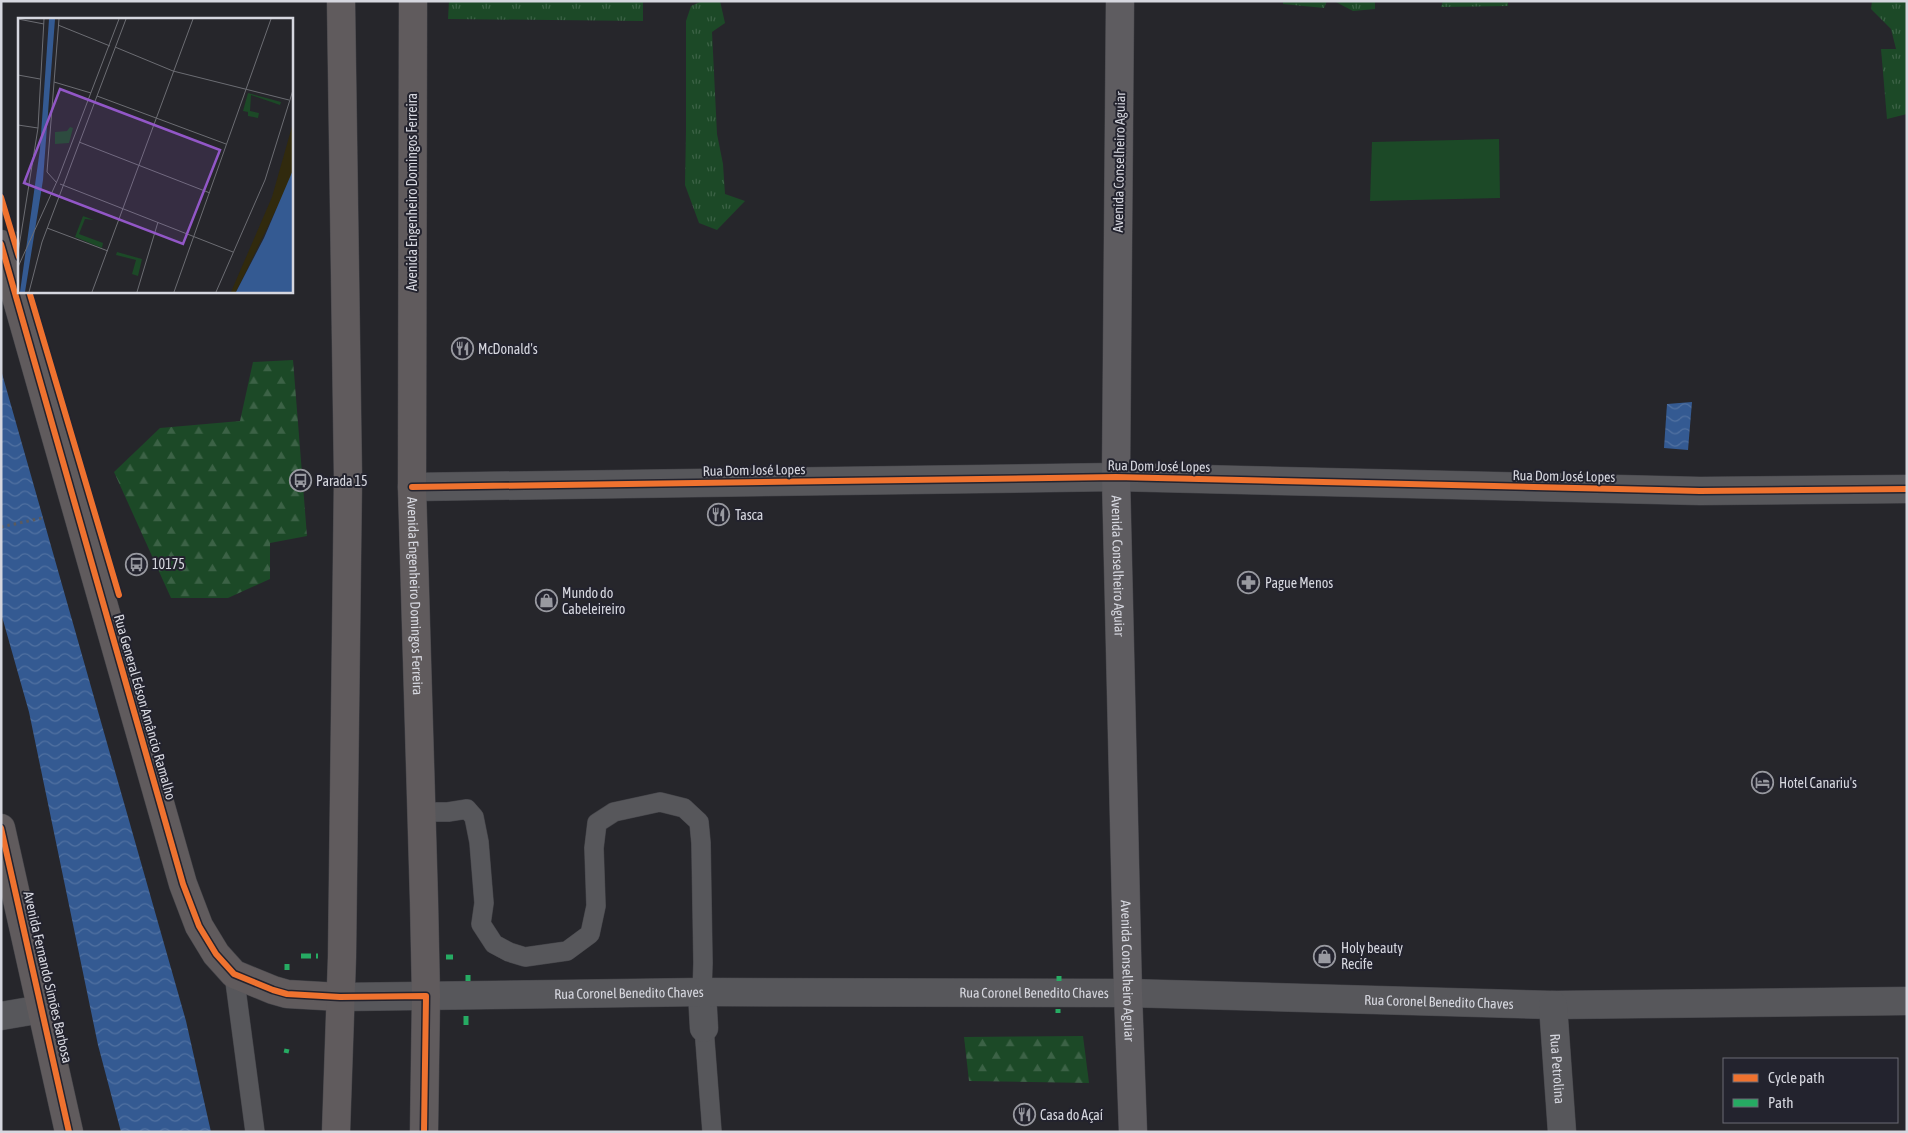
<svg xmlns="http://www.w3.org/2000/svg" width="1908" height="1133" font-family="'Asap Condensed',sans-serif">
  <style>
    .grass { fill: url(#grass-tufts) }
    .forest { fill: url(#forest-firs) }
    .pitch { fill: #1c4927 }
    .water { fill: url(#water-waves) }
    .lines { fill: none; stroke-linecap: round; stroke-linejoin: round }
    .service-casing { stroke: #434348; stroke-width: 20 }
    .minor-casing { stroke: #434348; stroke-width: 29 }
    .secondary-casing { stroke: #434348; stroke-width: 29 }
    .primary-casing { stroke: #434348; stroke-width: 29 }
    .path { stroke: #5a5a5e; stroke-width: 3; stroke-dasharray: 2.5 4; stroke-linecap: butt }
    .service { stroke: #57575b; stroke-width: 19 }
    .minor { stroke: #57575b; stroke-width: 28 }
    .secondary { stroke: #5e5c60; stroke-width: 28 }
    .primary { stroke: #605b5d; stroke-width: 28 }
    .quiet { stroke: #26ab63; stroke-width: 5; stroke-dasharray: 10 5; stroke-linecap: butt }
    .cycleway-casing { stroke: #23232e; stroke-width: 9 }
    .cycleway { stroke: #ef722f; stroke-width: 6 }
    .labels { text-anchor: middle; stroke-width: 4; stroke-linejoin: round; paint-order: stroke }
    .street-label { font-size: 14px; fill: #d6d7df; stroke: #23232e }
    .poi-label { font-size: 14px; fill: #d6d7df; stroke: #23232e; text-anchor: start }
    .inset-road { fill: none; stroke: #6c6d73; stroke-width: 1 }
    .view { fill: #9257c7; fill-opacity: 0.15; stroke: #9257c7; stroke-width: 2.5 }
    .inset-edge { fill: none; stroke: #d6d7df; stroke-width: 2.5 }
  </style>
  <defs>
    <pattern id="grass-tufts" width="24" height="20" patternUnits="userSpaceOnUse" patternTransform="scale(1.25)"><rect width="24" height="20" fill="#1c4927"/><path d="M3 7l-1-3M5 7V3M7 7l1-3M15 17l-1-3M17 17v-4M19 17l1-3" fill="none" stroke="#3c6246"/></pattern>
    <pattern id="forest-firs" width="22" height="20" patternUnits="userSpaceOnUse" patternTransform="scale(1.25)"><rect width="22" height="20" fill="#1c4927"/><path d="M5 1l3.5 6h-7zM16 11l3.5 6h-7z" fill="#3c6246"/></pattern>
    <pattern id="water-waves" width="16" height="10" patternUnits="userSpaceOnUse" patternTransform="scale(1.25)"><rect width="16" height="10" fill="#345a92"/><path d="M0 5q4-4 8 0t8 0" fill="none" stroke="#5171a1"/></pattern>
  </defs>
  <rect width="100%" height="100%" fill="#26262b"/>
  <g class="grass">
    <polygon points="449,1 643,1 643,21 448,19"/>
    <polygon points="702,1 720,1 725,23 712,32 717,134 723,164 725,194 745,201 717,230 699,223 685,185 686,131 686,21 691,6"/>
    <polygon points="1283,1 1327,1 1324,8 1283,4"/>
    <polygon points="1334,1 1375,1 1375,9 1353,11"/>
    <polygon points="1443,1 1508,1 1508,6 1441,7"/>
    <polygon points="1872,1 1907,1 1907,114 1887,119 1881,49 1896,49 1891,29 1871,9"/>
  </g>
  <g class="forest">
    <polygon points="293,360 307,536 270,543 270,579 228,598 171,598 114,472 160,428 240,421 253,362"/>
    <polygon points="1083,1036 1089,1083 969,1081 964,1037"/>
  </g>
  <polygon class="pitch" points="1499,139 1500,198 1370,201 1372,142"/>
  <g class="water">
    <polygon points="1,370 186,1021 211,1132 121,1132 98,1045 29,712 1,613"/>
    <polygon points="1692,402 1688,450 1664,448 1667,404"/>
  </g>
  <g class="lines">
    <defs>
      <g id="service">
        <polyline points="14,243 19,241"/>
        <polyline points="421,812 448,812 467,809 474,817 479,842 484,903 481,924 494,944 509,952 525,957 567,951 590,934 596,906 594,848 597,823 614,812 660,802 684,808 699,822 701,843 703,963 702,992"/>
        <polyline points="234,974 255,1132"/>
        <polyline points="704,1028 712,1132"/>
      </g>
      <g id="minor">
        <polyline points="412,487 1116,477 1700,491 1907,489"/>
        <polyline points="702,992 704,1028"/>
        <path id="s1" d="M340,997L702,992L1128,993L1553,1005L1907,1001"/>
        <path id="s2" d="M1553,1005L1562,1132"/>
        <polyline points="1,1016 42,1009"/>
      </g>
      <g id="secondary">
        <path id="s3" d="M1120,1L1116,477L1128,993L1133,1132"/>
      </g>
      <g id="primary">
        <path id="s4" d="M413,1L412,487L424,901L426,996L424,1132"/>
        <polyline points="1,244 183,884 199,926 216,954 234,974 273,990 287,994 340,997"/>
        <polyline points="1,828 69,1132"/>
        <polyline points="336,1132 342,957 348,478 341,1"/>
      </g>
    </defs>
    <use href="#service" class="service-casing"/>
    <use href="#minor" class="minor-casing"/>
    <use href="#secondary" class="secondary-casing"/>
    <use href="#primary" class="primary-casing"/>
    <polyline class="path" points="1,527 42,518"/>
    <use href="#service" class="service"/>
    <use href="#minor" class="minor"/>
    <use href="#secondary" class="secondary"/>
    <use href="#primary" class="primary"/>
    <g class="quiet">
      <polyline points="301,956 318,956"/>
      <polyline points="446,957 453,957"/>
      <polyline points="287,970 287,964"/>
      <polyline points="468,975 468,981"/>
      <polyline points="1059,981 1059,976"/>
      <polyline points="1058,1009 1058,1013"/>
      <polyline points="466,1016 466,1025"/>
      <polyline points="286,1053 287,1049"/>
    </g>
    <defs>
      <g id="cycleway">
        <polyline points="1,197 19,257"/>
        <polyline points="1,244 183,884 199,926 216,954 234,974 273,990 287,994 340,997 426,996 424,1132"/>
        <polyline points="29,291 119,595"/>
        <polyline points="412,487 1116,477 1700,491 1907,489"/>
        <polyline points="1,828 69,1132"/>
      </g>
    </defs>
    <use href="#cycleway" class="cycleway-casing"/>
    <use href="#cycleway" class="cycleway"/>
  </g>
  <defs>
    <symbol id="restaurant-ring" viewBox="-11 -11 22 22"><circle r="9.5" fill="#23232e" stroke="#9899a0" stroke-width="1.5"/><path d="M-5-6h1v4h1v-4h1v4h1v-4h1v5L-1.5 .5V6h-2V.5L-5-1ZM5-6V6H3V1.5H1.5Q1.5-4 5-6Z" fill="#9899a0"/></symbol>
    <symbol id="bus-ring" viewBox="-11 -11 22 22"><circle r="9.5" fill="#23232e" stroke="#9899a0" stroke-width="1.5"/><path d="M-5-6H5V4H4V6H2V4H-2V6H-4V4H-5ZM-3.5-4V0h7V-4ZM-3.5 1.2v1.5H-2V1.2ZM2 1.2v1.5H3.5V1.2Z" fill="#9899a0"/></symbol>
    <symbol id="pharmacy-ring" viewBox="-11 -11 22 22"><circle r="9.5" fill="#23232e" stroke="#9899a0" stroke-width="1.5"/><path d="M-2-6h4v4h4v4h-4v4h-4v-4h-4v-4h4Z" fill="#9899a0"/></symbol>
    <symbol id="shop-ring" viewBox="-11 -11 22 22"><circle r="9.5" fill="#23232e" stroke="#9899a0" stroke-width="1.5"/><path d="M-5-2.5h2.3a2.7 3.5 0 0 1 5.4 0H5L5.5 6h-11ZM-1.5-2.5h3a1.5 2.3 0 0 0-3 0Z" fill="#9899a0"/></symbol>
    <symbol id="hotel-ring" viewBox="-11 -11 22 22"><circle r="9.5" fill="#23232e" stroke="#9899a0" stroke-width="1.5"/><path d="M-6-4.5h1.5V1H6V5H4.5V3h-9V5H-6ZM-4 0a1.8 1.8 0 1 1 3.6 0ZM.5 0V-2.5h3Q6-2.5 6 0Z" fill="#9899a0"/></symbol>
  </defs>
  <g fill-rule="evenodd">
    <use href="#restaurant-ring" x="450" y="336" width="25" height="25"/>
    <use href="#bus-ring" x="288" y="468" width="25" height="25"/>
    <use href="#restaurant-ring" x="706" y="502" width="25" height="25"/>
    <use href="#bus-ring" x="124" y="552" width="25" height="25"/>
    <use href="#pharmacy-ring" x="1236" y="570" width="25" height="25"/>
    <use href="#shop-ring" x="534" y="588" width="25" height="25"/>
    <use href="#hotel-ring" x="1750" y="770" width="25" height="25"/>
    <use href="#shop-ring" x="1312" y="944" width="25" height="25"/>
    <use href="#restaurant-ring" x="1012" y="1102" width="25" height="25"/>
  </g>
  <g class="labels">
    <g class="street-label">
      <text transform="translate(1119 162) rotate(-89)" y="5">Avenida Conselheiro Aguiar</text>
      <text transform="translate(412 192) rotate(-90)" y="5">Avenida Engenheiro Domingos Ferreira</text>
      <text transform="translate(1159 466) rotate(1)" y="5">Rua Dom José Lopes</text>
      <text transform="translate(754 470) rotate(-1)" y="5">Rua Dom José Lopes</text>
      <text transform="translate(1564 476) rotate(1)" y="5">Rua Dom José Lopes</text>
      <text dy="5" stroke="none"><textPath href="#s3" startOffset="565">Avenida Conselheiro Aguiar</textPath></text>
      <text dy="5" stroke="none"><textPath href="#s4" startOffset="595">Avenida Engenheiro Domingos Ferreira</textPath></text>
      <text transform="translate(145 707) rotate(74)" y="5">Rua General Edson Amâncio Ramalho</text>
      <text dy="5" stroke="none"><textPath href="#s3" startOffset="970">Avenida Conselheiro Aguiar</textPath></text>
      <text transform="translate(48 977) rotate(77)" y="5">Avenida Fernando Simões Barbosa</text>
      <text dy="5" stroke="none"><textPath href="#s1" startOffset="289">Rua Coronel Benedito Chaves</textPath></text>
      <text dy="5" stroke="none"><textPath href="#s1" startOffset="694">Rua Coronel Benedito Chaves</textPath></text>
      <text dy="5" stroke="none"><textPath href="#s1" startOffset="1099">Rua Coronel Benedito Chaves</textPath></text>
      <text dy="5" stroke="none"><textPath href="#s2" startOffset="64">Rua Petrolina</textPath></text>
    </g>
    <g class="poi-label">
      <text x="478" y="354">McDonald's</text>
      <text x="316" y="486">Parada 15</text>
      <text x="735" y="520">Tasca</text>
      <text x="152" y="569">10175</text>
      <text x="1265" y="588">Pague Menos</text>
      <text x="562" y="598">Mundo do<tspan x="562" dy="16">Cabeleireiro</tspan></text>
      <text x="1779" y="788">Hotel Canariu's</text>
      <text x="1341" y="953">Holy beauty<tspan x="1341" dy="16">Recife</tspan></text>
      <text x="1040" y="1120">Casa do Açaí</text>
    </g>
  </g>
  <g transform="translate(18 18)">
    <rect width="275" height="275" fill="#26262b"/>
    <path d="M230,75L263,84L262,87L233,77L232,93L241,95L240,100L230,98V94L225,93ZM65,198L76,202L67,201L61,216L85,225L84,230L57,219Z" fill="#1c4927"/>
    <path d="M52,109L55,110L51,125L37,126V114L49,113ZM99,234L124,241L120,258L114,256L118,242L98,237Z" fill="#1c4927"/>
    <path d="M275,105V152L271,165L218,274H213L254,179Z" fill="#312a0e"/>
    <path d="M31,1H37L25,162L7,274H2L22,131ZM275,152V274H218L246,220Z" fill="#345a92"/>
    <path class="inset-road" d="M0,1L26,6M40,7L92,28M97,29L155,53L271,82M0,57L22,61M36,64L73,75M79,78L208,126M0,107L20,110M61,124L192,175M39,165L29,154L41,1M42,166L215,234M29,210L90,233M0,235L20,110L26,1M0,249L40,161L101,1M11,274L24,224L108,1M74,274L175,1M119,274L140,204M156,274L253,1M198,274L247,162L275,72"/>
    <path class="view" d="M42,71L202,132L165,226L6,165Z"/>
    <rect width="275" height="275" class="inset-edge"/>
  </g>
  <rect width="1908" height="1133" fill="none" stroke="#d6d7df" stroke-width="5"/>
  <rect x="1723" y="1058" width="175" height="65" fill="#23232e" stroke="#6b6b75"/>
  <rect x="1733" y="1074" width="25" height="8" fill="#ef722f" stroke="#6b6b75"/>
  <text x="1768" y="1083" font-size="15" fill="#d6d7df">Cycle path</text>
  <rect x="1733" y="1099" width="25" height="8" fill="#26ab63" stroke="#6b6b75"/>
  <text x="1768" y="1108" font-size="15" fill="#d6d7df">Path</text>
</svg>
